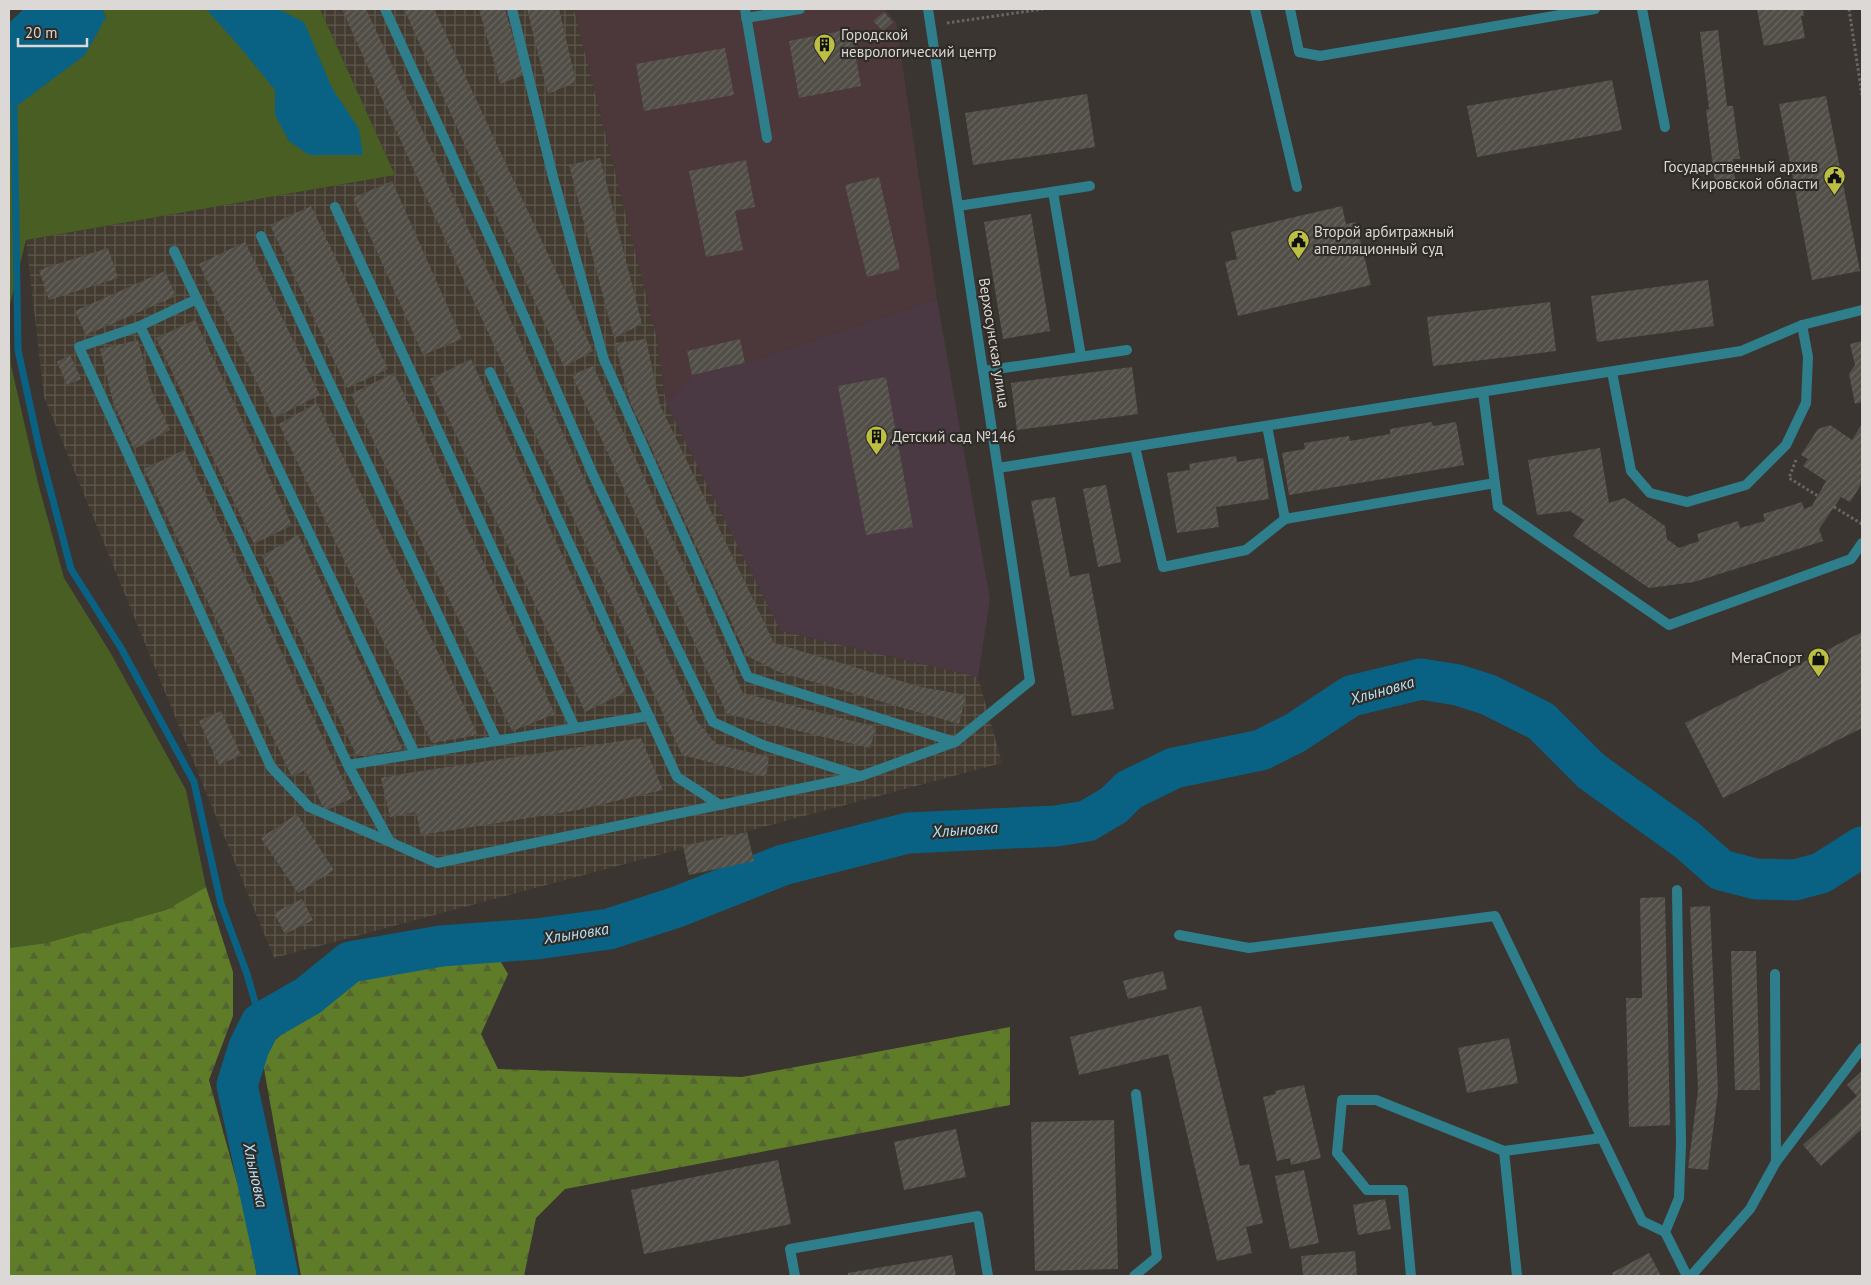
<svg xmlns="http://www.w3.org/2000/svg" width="1871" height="1285" font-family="'PT Sans',sans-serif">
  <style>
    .industrial { fill: url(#industrial-grid) }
    .education { fill: #4a3842 }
    .medical { fill: #4c383a }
    .green { fill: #495e23 }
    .forest { fill: url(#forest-firs) }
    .water { fill: #096283 }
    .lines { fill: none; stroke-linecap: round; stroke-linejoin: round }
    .stream { stroke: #096283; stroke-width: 7 }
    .river { stroke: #096283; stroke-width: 41 }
    .building { fill: url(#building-hatch) }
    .path { stroke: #6b6662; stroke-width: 3; stroke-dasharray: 2.5 2.5; stroke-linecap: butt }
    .service { stroke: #2f7e8c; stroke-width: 10 }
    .minor { stroke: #2f7e8c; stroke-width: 10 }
    .labels { text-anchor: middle; stroke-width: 4.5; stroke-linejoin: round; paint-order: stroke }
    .poi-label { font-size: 15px; fill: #dbd8d5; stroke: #2f2b26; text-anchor: start }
    .street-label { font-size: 15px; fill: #dbd8d5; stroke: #2f2b26 }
    .water-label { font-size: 16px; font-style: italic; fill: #b4e1f9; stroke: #2f2b26 }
  </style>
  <defs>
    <pattern id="industrial-grid" width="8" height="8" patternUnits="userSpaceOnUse" patternTransform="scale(1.25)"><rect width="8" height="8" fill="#433b30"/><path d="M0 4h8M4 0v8" fill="none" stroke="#5e574d"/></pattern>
    <pattern id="forest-firs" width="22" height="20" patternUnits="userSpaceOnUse" patternTransform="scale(1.25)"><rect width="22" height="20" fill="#5f7c29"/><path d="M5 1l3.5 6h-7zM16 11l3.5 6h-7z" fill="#536432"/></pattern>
    <pattern id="building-hatch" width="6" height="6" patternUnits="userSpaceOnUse" patternTransform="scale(1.25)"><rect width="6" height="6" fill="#514d47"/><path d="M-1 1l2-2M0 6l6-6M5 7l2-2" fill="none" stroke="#696661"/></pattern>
  </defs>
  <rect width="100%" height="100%" fill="#3a3530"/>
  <polygon class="industrial" points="320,9 574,9 657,338 666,403 781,631 978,677 1002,763 274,958 44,397 26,240 395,175"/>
  <polygon class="education" points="937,299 990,599 978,677 781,631 666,403 692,375 745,363"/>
  <polygon class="medical" points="574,9 884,9 896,22 937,299 745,363 692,375 666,403 657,338"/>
  <g class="green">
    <polygon points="102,9 320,9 395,175 26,240 9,308 9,104 14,108 106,17"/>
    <polygon points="9,316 11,365 38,483 64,578 110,652 186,790 206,887 166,910 46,943 9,948"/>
  </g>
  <g class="forest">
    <polygon points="206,887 233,972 233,1016 209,1080 246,1215 257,1276 9,1276 9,948 46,943 166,910"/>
    <polygon points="496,954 508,974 481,1034 498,1069 742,1077 1010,1027 1010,1105 565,1189 536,1218 524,1276 301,1276 261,1052 322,1000 363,968"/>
  </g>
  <g class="water">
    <polygon points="24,9 102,9 106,17 85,55 14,108 9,104 9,23"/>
    <polygon points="206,9 278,9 304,22 332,88 359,129 363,155 309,155 289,141 275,115 275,90 239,46"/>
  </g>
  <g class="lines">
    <polyline class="stream" points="14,108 18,350 39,447 71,569 121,648 194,782 221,904 247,974 261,1023"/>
    <polyline class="river" points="278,1276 237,1085 249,1047 261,1023 308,996 350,962 441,946 536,939 609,929 677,907 783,865 908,833 1056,826 1087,821 1114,805 1129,790 1174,768 1261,750 1295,733 1351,696 1421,679 1458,685 1489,695 1541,721 1591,771 1687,840 1721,870 1756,879 1795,880 1821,873 1862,847"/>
  </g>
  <g class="building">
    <polygon points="342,9 366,9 697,721 716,744 769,757 766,777 682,755 426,197"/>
    <polygon points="404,9 434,9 593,351 564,367"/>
    <polygon points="479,9 505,9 524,75 500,84"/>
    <polygon points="527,9 559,9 576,82 548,94"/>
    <polygon points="1757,9 1803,9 1804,16 1801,16 1805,38 1764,46"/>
    <polygon points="884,12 893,22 883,31 873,21"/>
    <polygon points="851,29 861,86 799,98 789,41"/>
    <polygon points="1718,30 1727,106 1733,106 1740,159 1733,159 1735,180 1715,183 1706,110 1709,109 1700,32"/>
    <polygon points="725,48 734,95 644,111 636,64"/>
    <polygon points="1612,80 1622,130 1477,157 1467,106"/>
    <polygon points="1087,94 1095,147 973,165 965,113"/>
    <polygon points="1826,96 1860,271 1812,280 1779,104"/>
    <polygon points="600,158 642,324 614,338 569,165"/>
    <polygon points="746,160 755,207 735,211 743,250 706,257 689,171"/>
    <polygon points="879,177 900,269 867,277 845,185"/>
    <polygon points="392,181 462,339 423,355 353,198"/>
    <polygon points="311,206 388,369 347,388 270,225"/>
    <polygon points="1342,206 1346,224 1356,222 1371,285 1238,316 1225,262 1237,259 1231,232"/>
    <polygon points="1031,214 1050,331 1003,339 984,222"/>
    <polygon points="245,242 320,395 274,418 199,264"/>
    <polygon points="108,248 118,278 49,300 39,270"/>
    <polygon points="165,271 176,296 86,335 75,311"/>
    <polygon points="1708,280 1714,326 1597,342 1591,296"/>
    <polygon points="1550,302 1556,351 1433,366 1427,317"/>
    <polygon points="195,320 292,525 254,544 156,338"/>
    <polygon points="646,339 660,405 774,643 921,687 966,695 959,724 779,672 747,656 630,402 615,343"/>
    <polygon points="740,339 745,363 692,375 687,351"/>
    <polygon points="138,340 152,392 170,430 134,449 113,402 100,349"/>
    <polygon points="1862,341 1862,402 1855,404 1849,374 1855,365 1850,344"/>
    <polygon points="70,355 81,379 67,385 57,362"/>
    <polygon points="471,359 626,692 585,712 430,379"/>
    <polygon points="593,366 743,693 876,727 870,748 727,714 572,375"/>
    <polygon points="1132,367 1138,414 1017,430 1011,383"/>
    <polygon points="394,373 555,714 512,731 351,394"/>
    <polygon points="886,377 913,527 866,535 838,386"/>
    <polygon points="317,403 478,735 432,743 279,424"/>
    <polygon points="1432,422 1433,426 1456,422 1464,465 1289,495 1282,453 1305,449 1304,443 1349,436 1350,441 1390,434 1390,429"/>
    <polygon points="1862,424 1862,483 1850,502 1841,497 1819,529 1823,541 1694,582 1649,588 1573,536 1584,520 1570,511 1537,515 1528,460 1600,448 1609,503 1625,498 1665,526 1667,539 1679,548 1699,541 1697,534 1738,521 1740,528 1765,521 1763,514 1802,502 1804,509 1812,506 1826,481 1803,466 1808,459 1801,455 1818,429 1830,425 1852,440"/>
    <polygon points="184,450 352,798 325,811 305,770 292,777 144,469"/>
    <polygon points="1236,456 1237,462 1263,458 1269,499 1216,507 1219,527 1177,533 1167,473 1190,470 1189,464"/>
    <polygon points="1106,485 1121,562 1098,567 1083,489"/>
    <polygon points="1055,497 1070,577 1089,573 1114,709 1072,716 1031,501"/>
    <polygon points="298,535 403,750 357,756 262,556"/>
    <polygon points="1862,632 1862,728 1723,798 1685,723"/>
    <polygon points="221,711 241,755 219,765 199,721"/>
    <polygon points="641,738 663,790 573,811 421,835 416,812 390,817 381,778 408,773"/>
    <polygon points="297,814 334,870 298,893 261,838"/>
    <polygon points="747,832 754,861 689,875 683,846"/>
    <polygon points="1665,897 1670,1125 1629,1127 1626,998 1642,998 1640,898"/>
    <polygon points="302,899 313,920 285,934 274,913"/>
    <polygon points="1710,906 1718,1091 1708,1170 1688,1168 1698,1090 1690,907"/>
    <polygon points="1731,951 1756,951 1760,1090 1735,1090"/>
    <polygon points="1163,971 1167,989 1128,999 1123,981"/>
    <polygon points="1201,1006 1240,1166 1249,1164 1263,1223 1246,1227 1252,1253 1217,1261 1168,1054 1079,1075 1070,1037"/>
    <polygon points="1509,1038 1518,1083 1467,1093 1458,1048"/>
    <polygon points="1862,1071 1862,1129 1821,1166 1803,1145 1857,1096 1847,1085"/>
    <polygon points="1304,1085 1321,1158 1291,1165 1290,1158 1277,1161 1263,1097 1276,1094 1275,1091"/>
    <polygon points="1114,1120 1118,1269 1035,1271 1031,1122"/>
    <polygon points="956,1129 966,1177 904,1190 894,1142"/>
    <polygon points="778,1160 791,1224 644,1254 631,1190"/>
    <polygon points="1304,1170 1319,1243 1290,1249 1275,1176"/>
    <polygon points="1385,1199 1391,1229 1358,1235 1353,1205"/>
    <polygon points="1355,1251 1357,1276 1303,1276 1301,1256"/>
    <polygon points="1649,1253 1661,1276 1614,1276 1612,1273"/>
    <polygon points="952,1255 956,1276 848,1276 848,1273"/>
  </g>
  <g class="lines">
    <g class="path">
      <polyline points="1849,9 1862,95"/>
      <polyline points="947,23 1043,9"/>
      <polyline points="1796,460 1789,478 1818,496"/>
      <polyline points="1834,507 1862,524"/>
    </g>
    <g class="service">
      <polyline points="385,9 494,247 594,477 713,722 763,745 860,776"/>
      <polyline points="512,9 553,177 604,360 748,677 955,742"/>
      <polyline points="745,9 767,138"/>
      <polyline points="1255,9 1297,187"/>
      <polyline points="1290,9 1299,52 1320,56 1595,9"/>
      <polyline points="1642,9 1665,127"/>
      <polyline points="746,18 800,9"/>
      <polyline points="1053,192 1081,356"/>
      <polyline points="958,206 1090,186"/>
      <polyline points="335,207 575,728"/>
      <polyline points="261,236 497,741"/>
      <polyline points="174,251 415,754"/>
      <polyline points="197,299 140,326 348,765 390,842 437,863 861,776 955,742 1030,681"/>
      <polyline points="140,326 79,347 271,767 309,807 390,842"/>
      <polyline points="983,371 1127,350"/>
      <polyline points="490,372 677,777 720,805"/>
      <polyline points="1612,372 1631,471 1650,493 1687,502 1746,485 1786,445 1806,403 1808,357 1802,325"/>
      <polyline points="1483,392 1498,507 1669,625 1851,559 1862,543"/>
      <polyline points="1267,426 1285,519"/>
      <polyline points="1135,447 1163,567 1246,550 1285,519 1495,483"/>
      <polyline points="998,468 1741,351 1802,325 1862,310"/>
      <polyline points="348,765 649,716"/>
      <polyline points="1677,890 1681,1143 1679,1198 1665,1232 1687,1276"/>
      <polyline points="1179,935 1249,948 1495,916 1642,1221 1665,1232"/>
      <polyline points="1775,974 1776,1162"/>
      <polyline points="795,1276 790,1249 978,1216 988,1276"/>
      <polyline points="1134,1276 1157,1257 1136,1094"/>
      <polyline points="1411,1276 1403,1190 1367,1190 1337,1153 1342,1100 1376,1100 1504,1151"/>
      <polyline points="1517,1276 1504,1151 1602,1138"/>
      <polyline points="1691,1276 1750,1209 1776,1162 1862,1048"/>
    </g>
    <polyline class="minor" points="928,9 1030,681"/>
  </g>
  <defs>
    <symbol id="building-pin" viewBox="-11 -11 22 30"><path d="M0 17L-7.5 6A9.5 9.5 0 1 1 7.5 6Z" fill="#bcbf44" stroke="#2f2b26"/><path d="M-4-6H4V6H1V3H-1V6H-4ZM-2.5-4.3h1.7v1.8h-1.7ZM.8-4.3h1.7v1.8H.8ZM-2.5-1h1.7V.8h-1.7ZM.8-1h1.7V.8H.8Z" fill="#111"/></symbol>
    <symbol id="civic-pin" viewBox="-11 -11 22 30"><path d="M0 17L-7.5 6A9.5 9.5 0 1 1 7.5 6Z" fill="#bcbf44" stroke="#2f2b26"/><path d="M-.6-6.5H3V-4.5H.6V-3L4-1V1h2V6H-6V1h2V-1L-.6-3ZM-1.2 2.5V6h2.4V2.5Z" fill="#111"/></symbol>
    <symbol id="shop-pin" viewBox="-11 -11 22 30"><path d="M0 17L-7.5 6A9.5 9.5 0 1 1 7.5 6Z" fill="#bcbf44" stroke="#2f2b26"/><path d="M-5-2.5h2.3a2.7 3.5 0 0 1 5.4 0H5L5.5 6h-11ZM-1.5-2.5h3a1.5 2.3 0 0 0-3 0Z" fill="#111"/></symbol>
  </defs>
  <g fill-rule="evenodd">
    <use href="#building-pin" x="812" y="32" width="25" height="34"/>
    <use href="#civic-pin" x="1822" y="164" width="25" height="34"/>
    <use href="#civic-pin" x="1286" y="228" width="25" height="34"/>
    <use href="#building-pin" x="864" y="424" width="25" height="34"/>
    <use href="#shop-pin" x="1806" y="646" width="25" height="34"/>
  </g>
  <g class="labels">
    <g class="poi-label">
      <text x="841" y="40">Городской<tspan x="841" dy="17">неврологический центр</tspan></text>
      <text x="1818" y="172" text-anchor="end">Государственный архив<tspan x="1818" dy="17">Кировской области</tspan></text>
      <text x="1314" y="237">Второй арбитражный<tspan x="1314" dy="17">апелляционный суд</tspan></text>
      <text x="892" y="442">Детский сад №146</text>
      <text x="1802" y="663" text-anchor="end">МегаСпорт</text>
    </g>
    <g class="street-label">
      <text transform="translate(994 343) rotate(81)" y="5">Верхосунская улица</text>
    </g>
    <g class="water-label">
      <text transform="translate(1382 690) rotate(-16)" y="6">Хлыновка</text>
      <text transform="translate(965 829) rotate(-4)" y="6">Хлыновка</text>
      <text transform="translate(576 933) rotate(-9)" y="6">Хлыновка</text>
      <text transform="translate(256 1175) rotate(78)" y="6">Хлыновка</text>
    </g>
  </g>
  <rect width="1871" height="1285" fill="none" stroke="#dbd8d5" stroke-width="20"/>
  <path d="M18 38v8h69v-8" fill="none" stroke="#dbd8d5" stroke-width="2.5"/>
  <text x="25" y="38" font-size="15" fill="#dbd8d5" stroke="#2f2b26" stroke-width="4" paint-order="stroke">20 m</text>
</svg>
